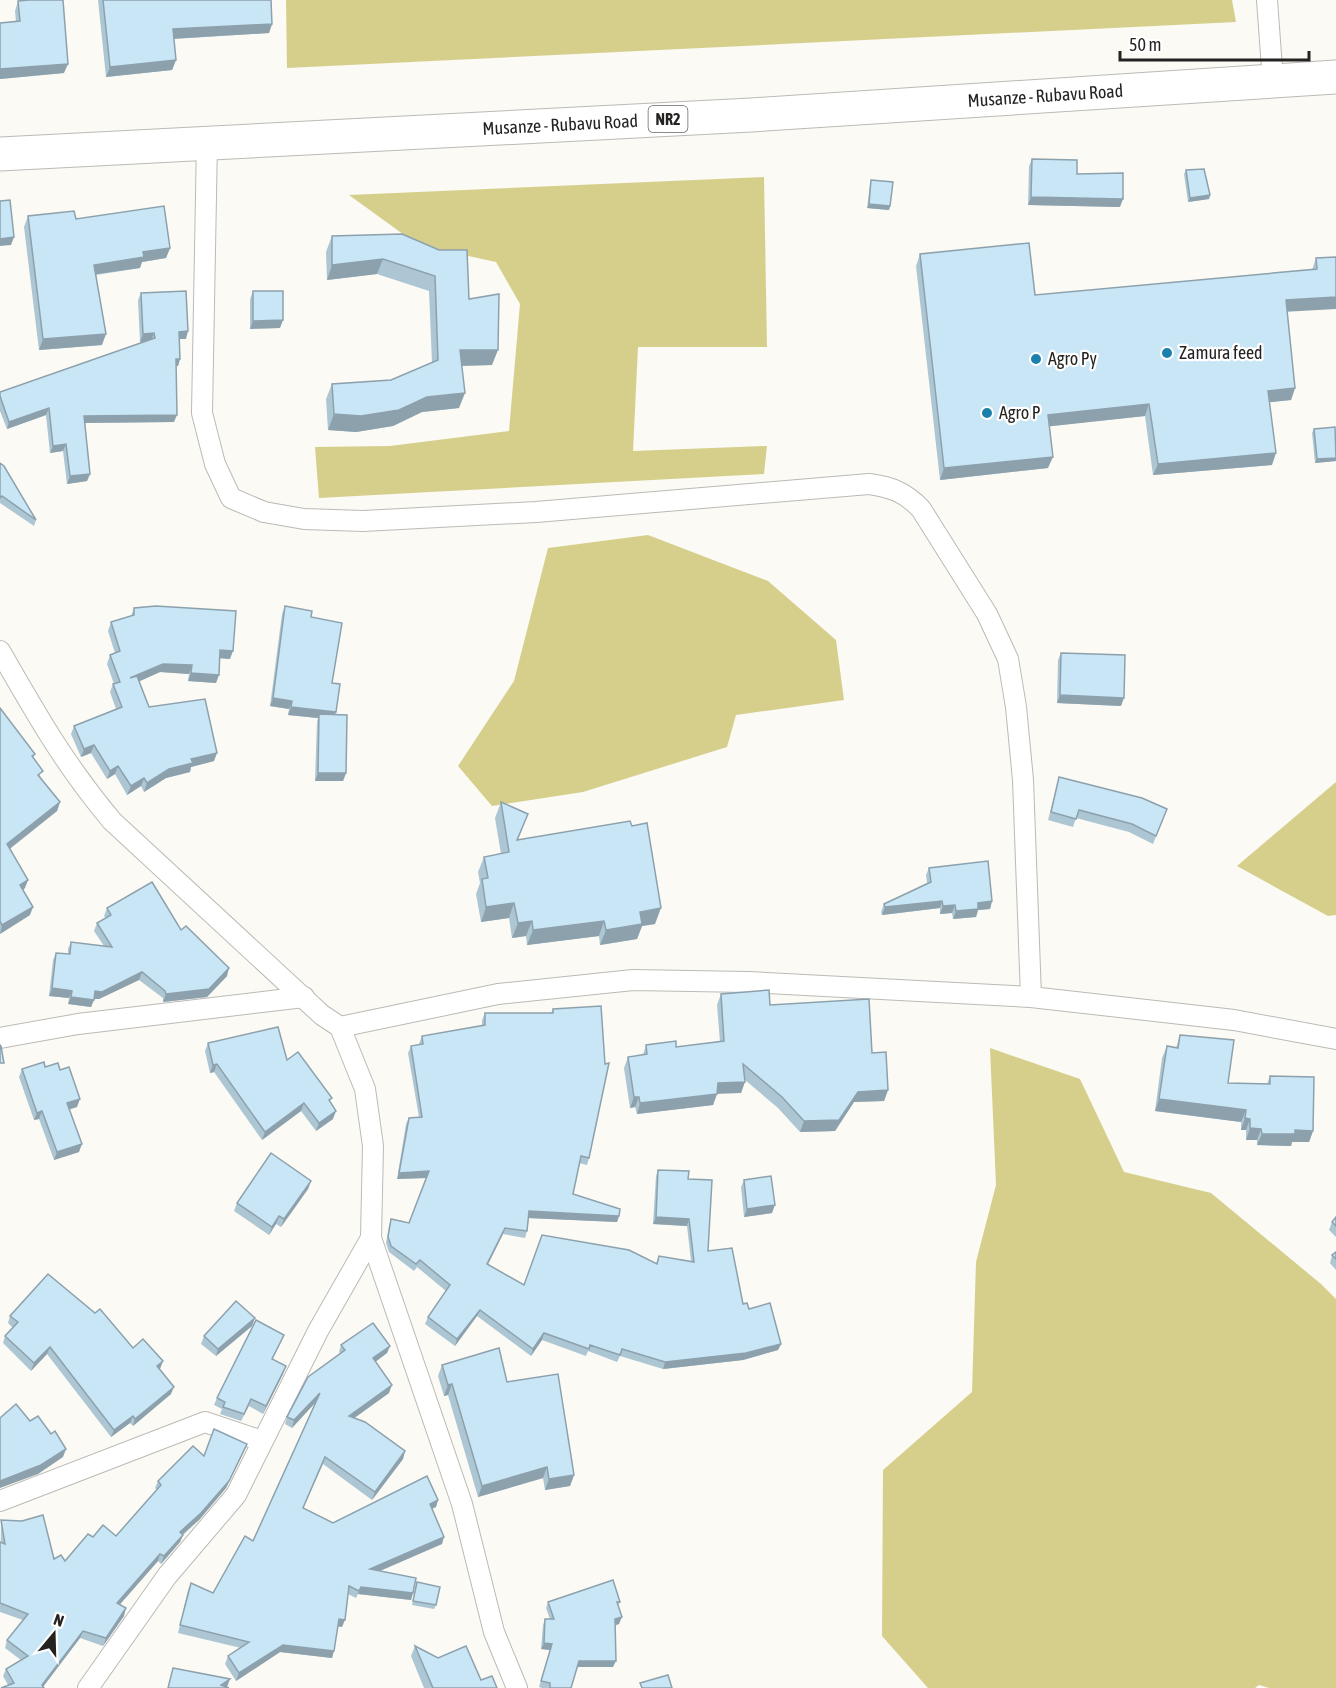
<svg xmlns="http://www.w3.org/2000/svg" width="1336" height="1688" font-family="'Asap Condensed',sans-serif">
  <style>
    .green { fill: #d6cf8c }
    .lines { fill: none; stroke-linecap: round; stroke-linejoin: round }
    .street-casing { stroke: #bbbab5; stroke-width: 22 }
    .highway-casing { stroke: #bbbab5; stroke-width: 35 }
    .street { stroke: #fff; stroke-width: 20 }
    .highway { stroke: #fff; stroke-width: 33 }
    .wall { fill: #adc6d4 }
    .shaded-wall { fill: #8da1ad }
    .building { fill: #c9e6f7; stroke: #8da1ad; stroke-width: 1.5 }
    .poi-dot { fill: #1b80ab; stroke: #fff; stroke-width: 2 }
    .labels { text-anchor: middle; stroke-width: 4.5; stroke-linejoin: round; paint-order: stroke }
    .shield { fill: #fff; stroke: #666564; stroke-width: 1.5 }
    .shield-label { font-size: 16px; font-weight: bold; fill: #242321 }
    .street-label { font-size: 18px; fill: #242321; stroke: #fff }
    .poi-label { font-size: 18px; fill: #242321; stroke: #fff; text-anchor: start }
  </style>
  <rect width="100%" height="100%" fill="#fbfaf4"/>
  <g class="green">
    <polygon points="286,0 1232,0 1236,22 287,68"/>
    <polygon points="764,177 767,347 638,347 633,451 767,446 764,474 319,498 315,447 390,446 509,431 520,304 496,262 418,245 349,195"/>
    <polygon points="648,535 768,581 836,640 844,700 736,715 727,747 583,792 492,806 458,766 514,681 548,548"/>
    <polygon points="1336,782 1336,915 1328,916 1237,866"/>
    <polygon points="990,1048 1080,1079 1124,1172 1211,1193 1321,1284 1336,1299 1336,1688 1269,1688 1259,1685 1255,1688 928,1688 882,1636 883,1470 972,1392 976,1262 996,1185"/>
  </g>
  <g class="lines">
    <defs>
      <g id="street">
        <polyline points="1267,0 1273,82"/>
        <path d="M207,141L202,413L215,464L231,498L264,512L304,519L363,521L536,512L869,484C891,487 905,492 921,509L987,614L1008,659L1016,707L1023,780L1031,997"/>
        <path d="M0,651C36,714 65,765 112,821L322,1015L340,1027L365,1089L373,1146L371,1238L462,1504L494,1632L517,1688"/>
        <polyline points="340,1027 498,994 633,980 749,982 1031,997 1234,1020 1336,1039"/>
        <polyline points="0,1038 78,1024 304,997"/>
        <polyline points="0,1501 205,1422 262,1441"/>
        <polyline points="88,1688 167,1576 236,1495 318,1331 371,1238"/>
      </g>
      <g id="highway">
        <path id="s1" d="M0,154L751,115L1336,77"/>
      </g>
    </defs>
    <use href="#street" class="street-casing"/>
    <use href="#highway" class="highway-casing"/>
    <use href="#street" class="street"/>
    <use href="#highway" class="highway"/>
  </g>
  <g class="wall">
    <polygon points="98,0 271,0 272,24 269,33 174,39 176,60 172,70 106,77"/>
    <polygon points="18,1 64,73 0,79 0,23 16,22 15,11"/>
    <polygon points="1032,159 1077,174 1120,207 1028,205 1029,166"/>
    <polygon points="1186,170 1210,195 1209,199 1188,202 1184,174"/>
    <polygon points="871,180 890,206 889,210 867,208 870,184"/>
    <polygon points="28,216 76,219 170,248 166,258 142,262 140,268 96,275 102,345 39,350 24,227"/>
    <polygon points="402,234 469,299 492,365 462,366 459,408 422,412 393,426 356,432 328,430 326,399 332,384 391,380 432,363 429,291 377,274 327,280 326,252 332,236"/>
    <polygon points="920,254 1035,295 1312,270 1316,258 1336,257 1287,311 1295,388 1291,400 1270,402 1272,465 1153,475 1145,416 1049,426 1048,468 940,480 916,266"/>
    <polygon points="253,291 280,328 250,329 250,299"/>
    <polygon points="141,293 186,339 179,339 180,359 178,366 176,366 174,422 85,423 90,474 87,481 67,484 63,451 50,453 46,415 7,429 0,411 0,392 145,341 140,342 138,300"/>
    <polygon points="1314,429 1336,440 1336,461 1315,463 1312,433"/>
    <polygon points="0,463 36,520 34,526 0,503"/>
    <polygon points="285,606 311,617 332,683 336,712 335,714 346,773 343,781 315,781 317,722 318,718 288,715 289,709 270,706 282,614"/>
    <polygon points="134,608 230,659 220,658 216,683 188,681 189,674 160,672 139,681 149,707 214,761 191,767 190,772 166,778 144,792 141,786 127,795 115,774 107,779 91,753 81,757 71,734 74,726 116,709 110,692 113,684 114,684 107,664 110,655 115,653 108,631 111,622 131,616"/>
    <polygon points="1061,653 1121,706 1057,703 1058,660"/>
    <polygon points="0,708 35,754 33,758 41,778 60,802 57,811 10,849 25,888 23,890 30,915 0,934"/>
    <polygon points="1059,777 1167,809 1153,844 1129,832 1076,818 1073,827 1048,820"/>
    <polygon points="501,802 522,829 518,840 655,924 642,926 637,939 600,945 599,936 527,945 526,936 512,938 509,918 481,922 476,894 480,883 478,872 484,857 501,854 495,818"/>
    <polygon points="929,868 992,901 990,909 978,910 976,917 953,919 952,913 940,914 940,908 882,915 881,912 884,904 927,883 926,875"/>
    <polygon points="107,908 181,930 227,976 207,997 163,1002 163,998 139,980 99,999 94,999 91,1007 68,1004 69,998 49,996 53,960 56,953 68,954 68,949 71,942 104,946 94,931 97,923 106,918 104,916"/>
    <polygon points="721,994 770,1005 872,1053 888,1090 884,1101 854,1102 835,1131 800,1132 778,1108 745,1080 741,1093 717,1093 713,1105 637,1114 635,1107 630,1108 624,1068 628,1057 643,1055 646,1045 676,1047 720,1042 717,1005"/>
    <polygon points="553,1009 589,1158 587,1165 579,1163 573,1194 619,1216 617,1222 529,1218 527,1231 525,1238 503,1234 488,1265 524,1285 656,1264 659,1256 691,1261 687,1226 653,1224 656,1176 658,1170 688,1179 708,1251 743,1304 781,1344 778,1350 743,1360 663,1369 620,1356 617,1362 588,1351 586,1356 542,1340 531,1356 477,1316 455,1346 425,1324 428,1317 446,1291 417,1267 414,1271 389,1252 386,1243 389,1226 391,1219 409,1223 426,1178 397,1179 406,1124 409,1118 419,1117 408,1053 411,1046 419,1044 422,1036 482,1026 482,1020 485,1013 551,1013"/>
    <polygon points="1180,1035 1228,1083 1267,1084 1270,1076 1313,1131 1309,1142 1292,1142 1291,1146 1257,1145 1257,1140 1246,1140 1246,1130 1241,1130 1241,1122 1155,1111 1162,1058 1167,1046 1176,1048"/>
    <polygon points="208,1043 287,1060 333,1119 316,1131 301,1111 262,1140 214,1072 210,1073 205,1051"/>
    <polygon points="45,1067 60,1070 77,1107 70,1109 79,1152 54,1160 39,1119 34,1120 19,1077 22,1069"/>
    <polygon points="744,1180 772,1213 744,1217 741,1187"/>
    <polygon points="311,1181 308,1189 281,1227 276,1224 269,1235 234,1211 237,1203"/>
    <polygon points="1336,1217 1336,1237 1329,1230 1332,1222"/>
    <polygon points="1336,1252 1336,1270 1330,1263 1332,1255"/>
    <polygon points="10,1316 133,1348 163,1361 159,1369 171,1394 133,1426 130,1423 111,1437 47,1354 31,1371 3,1343 5,1336 13,1328 8,1323"/>
    <polygon points="252,1326 216,1356 201,1344 204,1336"/>
    <polygon points="284,1335 272,1360 286,1366 283,1374 263,1414 249,1406 241,1421 220,1414 222,1409 214,1405 217,1398"/>
    <polygon points="341,1345 390,1346 387,1353 375,1362 389,1393 354,1418 405,1451 403,1459 372,1500 323,1464 303,1508 333,1523 438,1500 436,1507 432,1509 442,1544 380,1571 413,1593 411,1600 358,1594 356,1598 348,1594 342,1627 338,1626 332,1658 280,1652 236,1681 225,1664 228,1656 241,1648 178,1633 188,1590 191,1583 213,1593 253,1541 316,1401 292,1428 285,1424 287,1417 340,1353 339,1352"/>
    <polygon points="442,1365 507,1382 574,1475 570,1486 545,1490 543,1478 478,1497 448,1395 444,1396 438,1376"/>
    <polygon points="244,1451 226,1488 199,1520 183,1535 180,1542 161,1564 158,1561 120,1604 124,1616 103,1646 80,1638 43,1687 8,1685 3,1676 6,1669 21,1660 5,1648 7,1640 23,1620 0,1612 1,1520 54,1559 65,1561 93,1537 116,1536 157,1490 155,1488 158,1481 204,1456"/>
    <polygon points="417,1582 436,1605 434,1609 412,1605"/>
    <polygon points="548,1602 620,1602 618,1605 619,1624 615,1625 613,1667 577,1667 571,1688 542,1688 539,1687 550,1650 541,1649 543,1625 545,1619 550,1619 546,1608"/>
    <polygon points="415,1646 481,1680 497,1688 424,1688 411,1656"/>
  </g>
  <g class="shaded-wall">
    <polygon points="272,24 269,33 169,39 173,29"/>
    <polygon points="176,60 172,70 106,77 110,67"/>
    <polygon points="68,64 64,73 0,79 0,69"/>
    <polygon points="1210,195 1209,199 1188,202 1190,198"/>
    <polygon points="1031,197 1123,199 1120,207 1028,205"/>
    <polygon points="869,204 890,206 889,210 867,208"/>
    <polygon points="14,237 11,245 0,246 0,239"/>
    <polygon points="170,248 166,258 142,262 140,268 90,275 94,265 143,252"/>
    <polygon points="383,259 377,274 327,280 332,265"/>
    <polygon points="1336,297 1336,309 1282,312 1286,300"/>
    <polygon points="283,320 280,328 250,329 253,321"/>
    <polygon points="188,331 186,339 176,339 179,332"/>
    <polygon points="154,333 151,341 140,342 143,334"/>
    <polygon points="106,334 102,345 39,350 43,339"/>
    <polygon points="460,350 498,350 492,365 454,366"/>
    <polygon points="176,359 180,359 178,366 173,366"/>
    <polygon points="1295,388 1291,400 1264,403 1268,391"/>
    <polygon points="465,393 459,408 422,412 393,426 356,432 328,430 334,414 427,397"/>
    <polygon points="1149,404 1145,416 1044,427 1048,415"/>
    <polygon points="49,408 46,415 7,429 9,422"/>
    <polygon points="177,415 174,422 81,423 84,416"/>
    <polygon points="66,444 63,451 50,453 53,446"/>
    <polygon points="1276,453 1272,465 1153,475 1158,464"/>
    <polygon points="1053,457 1048,468 940,480 944,468"/>
    <polygon points="1336,458 1336,461 1315,463 1317,459"/>
    <polygon points="90,474 87,481 67,484 70,476"/>
    <polygon points="220,650 233,651 230,659 217,658"/>
    <polygon points="163,664 192,665 189,674 160,672 127,687 130,678"/>
    <polygon points="191,673 219,675 216,683 188,681"/>
    <polygon points="1060,695 1124,698 1121,706 1057,703"/>
    <polygon points="273,698 292,701 289,709 270,706"/>
    <polygon points="291,707 336,712 333,720 319,714 318,718 288,715"/>
    <polygon points="94,745 91,753 81,757 84,749"/>
    <polygon points="217,753 214,761 191,767 190,772 166,778 144,792 147,783 169,769 191,759"/>
    <polygon points="118,766 115,774 107,779 110,771"/>
    <polygon points="318,773 346,773 343,781 315,781"/>
    <polygon points="144,778 141,786 127,795 131,786"/>
    <polygon points="60,802 57,811 4,853 7,844"/>
    <polygon points="28,880 25,888 17,894 20,885"/>
    <polygon points="942,901 940,908 882,915 885,907"/>
    <polygon points="992,901 990,909 978,910 976,917 953,919 956,911 978,903"/>
    <polygon points="514,903 509,918 481,922 486,907"/>
    <polygon points="955,905 952,913 940,914 943,906"/>
    <polygon points="33,907 30,915 0,934 2,925"/>
    <polygon points="661,908 655,924 642,926 637,939 600,945 606,930 640,912"/>
    <polygon points="532,921 526,936 512,938 518,923"/>
    <polygon points="604,921 599,936 527,945 533,930"/>
    <polygon points="229,968 227,976 207,997 163,1002 166,994"/>
    <polygon points="142,972 139,980 99,999 92,999 95,991"/>
    <polygon points="52,988 72,991 69,998 49,996"/>
    <polygon points="71,997 94,1000 91,1007 68,1004"/>
    <polygon points="217,1064 214,1072 210,1073 213,1065"/>
    <polygon points="745,1082 741,1093 714,1094 718,1083"/>
    <polygon points="888,1090 884,1101 854,1102 835,1131 800,1132 804,1121 858,1092"/>
    <polygon points="717,1094 713,1105 637,1114 640,1103"/>
    <polygon points="634,1097 639,1097 635,1107 630,1108"/>
    <polygon points="80,1099 77,1107 64,1111 67,1103"/>
    <polygon points="1159,1099 1246,1110 1241,1122 1155,1111"/>
    <polygon points="304,1103 301,1111 262,1140 265,1132"/>
    <polygon points="42,1111 39,1119 34,1120 37,1113"/>
    <polygon points="336,1111 333,1119 316,1131 319,1123"/>
    <polygon points="1245,1118 1250,1119 1246,1130 1241,1130"/>
    <polygon points="1250,1128 1261,1129 1257,1140 1246,1140"/>
    <polygon points="1295,1130 1313,1131 1309,1142 1292,1142 1291,1146 1257,1145 1262,1134"/>
    <polygon points="82,1144 79,1152 54,1160 57,1152"/>
    <polygon points="429,1171 426,1178 397,1179 399,1173"/>
    <polygon points="311,1181 308,1189 281,1227 284,1219"/>
    <polygon points="775,1205 772,1213 744,1217 747,1209"/>
    <polygon points="529,1211 619,1216 617,1222 527,1218"/>
    <polygon points="279,1216 276,1224 269,1235 272,1227"/>
    <polygon points="656,1217 689,1219 687,1226 653,1224"/>
    <polygon points="505,1228 503,1234 484,1271 487,1264"/>
    <polygon points="480,1310 477,1316 455,1346 457,1339"/>
    <polygon points="255,1318 252,1326 216,1356 218,1349"/>
    <polygon points="544,1333 542,1340 531,1356 533,1349"/>
    <polygon points="781,1344 778,1350 743,1360 663,1369 665,1362"/>
    <polygon points="390,1346 387,1353 370,1366 373,1358"/>
    <polygon points="50,1347 47,1354 31,1371 34,1363"/>
    <polygon points="163,1361 160,1369 154,1373 157,1366"/>
    <polygon points="286,1366 283,1374 263,1414 266,1406"/>
    <polygon points="452,1384 448,1395 444,1396 448,1385"/>
    <polygon points="392,1385 389,1393 346,1424 349,1416"/>
    <polygon points="174,1387 171,1394 133,1426 135,1419"/>
    <polygon points="320,1393 318,1400 292,1428 294,1420"/>
    <polygon points="133,1416 130,1423 111,1437 114,1430"/>
    <polygon points="247,1444 226,1488 199,1520 177,1539 180,1532"/>
    <polygon points="66,1449 63,1457 38,1474 0,1488 0,1481"/>
    <polygon points="405,1451 403,1459 372,1500 375,1492"/>
    <polygon points="547,1467 543,1478 478,1497 482,1486"/>
    <polygon points="574,1475 570,1486 545,1490 549,1479"/>
    <polygon points="438,1500 436,1507 427,1511 430,1504"/>
    <polygon points="183,1535 180,1542 161,1564 164,1556"/>
    <polygon points="444,1537 442,1544 368,1576 370,1569"/>
    <polygon points="160,1554 158,1561 115,1610 117,1603"/>
    <polygon points="361,1587 413,1593 411,1600 358,1594"/>
    <polygon points="126,1608 124,1616 103,1646 106,1638"/>
    <polygon points="622,1617 619,1624 613,1626 615,1619"/>
    <polygon points="339,1619 345,1620 342,1627 336,1626"/>
    <polygon points="83,1631 80,1638 42,1688 42,1685"/>
    <polygon points="544,1643 552,1644 550,1650 541,1649"/>
    <polygon points="283,1645 334,1651 332,1658 280,1652 236,1681 239,1673"/>
    <polygon points="579,1661 616,1661 613,1667 577,1667"/>
    <polygon points="230,1679 227,1687 221,1685"/>
  </g>
  <g class="building">
    <polygon points="29,0 63,0 68,64 0,69 0,23 20,21 18,1"/>
    <polygon points="103,0 271,0 272,24 173,29 176,60 110,67"/>
    <polygon points="1032,159 1077,160 1077,174 1123,173 1123,199 1031,197"/>
    <polygon points="1204,169 1210,195 1190,198 1186,170"/>
    <polygon points="871,180 893,182 890,206 869,204"/>
    <polygon points="10,200 14,237 0,239 0,201"/>
    <polygon points="164,206 170,248 143,252 144,257 94,265 106,334 43,339 28,216 74,211 76,219"/>
    <polygon points="402,234 439,250 467,250 469,299 499,294 498,350 460,350 465,393 427,397 399,410 361,416 334,414 332,384 391,380 438,360 435,276 383,259 332,265 332,236"/>
    <polygon points="1029,243 1035,295 1317,269 1316,258 1336,257 1336,297 1286,300 1295,388 1268,391 1276,453 1158,464 1149,404 1048,415 1053,457 944,468 920,254"/>
    <polygon points="186,291 188,331 179,332 180,359 176,359 177,415 84,416 90,474 70,476 66,444 53,446 49,408 9,422 0,396 0,392 155,338 154,333 143,334 141,293"/>
    <polygon points="253,291 283,291 283,320 253,321"/>
    <polygon points="1335,427 1336,458 1317,459 1314,429"/>
    <polygon points="0,463 4,466 36,520 2,496 0,498"/>
    <polygon points="156,606 236,611 233,651 220,650 219,675 191,673 192,665 163,664 130,678 137,676 149,707 205,699 217,753 191,759 193,763 169,769 147,783 144,778 131,786 118,766 110,771 94,745 84,749 74,726 122,707 113,684 120,682 110,655 120,651 111,622 134,615 134,608"/>
    <polygon points="285,606 312,611 311,617 342,623 332,683 340,684 336,712 291,707 292,701 273,698"/>
    <polygon points="1061,653 1125,655 1124,698 1060,695"/>
    <polygon points="0,708 35,754 32,756 43,771 38,775 60,802 7,844 28,880 20,885 33,907 2,925 0,921"/>
    <polygon points="319,714 347,715 346,773 318,773"/>
    <polygon points="1059,777 1142,798 1167,809 1156,836 1132,824 1079,810 1076,819 1051,812"/>
    <polygon points="501,802 528,814 517,840 630,821 632,826 647,823 661,908 640,912 642,924 606,930 604,921 533,930 532,921 518,923 514,903 486,907 482,879 488,878 484,857 509,852"/>
    <polygon points="988,861 992,901 978,903 978,909 956,911 955,905 943,906 942,901 885,907 884,904 931,882 929,868"/>
    <polygon points="152,882 181,930 186,926 229,968 209,989 166,994 165,991 142,972 102,992 95,991 94,1000 71,997 72,991 52,988 56,953 70,954 71,942 112,947 97,923 111,915 107,908"/>
    <polygon points="769,990 770,1005 869,999 872,1053 886,1052 888,1090 858,1092 839,1120 804,1121 782,1097 743,1064 745,1082 718,1083 717,1094 640,1103 639,1097 634,1097 628,1057 647,1054 646,1045 676,1041 676,1047 724,1041 721,994"/>
    <polygon points="601,1006 605,1064 609,1063 589,1158 581,1156 573,1194 620,1209 619,1216 529,1211 527,1231 505,1228 487,1264 524,1285 542,1235 629,1250 657,1264 659,1256 694,1262 689,1219 656,1217 658,1170 689,1171 688,1179 712,1180 708,1251 732,1248 743,1304 747,1303 749,1309 770,1303 781,1344 746,1353 665,1362 622,1349 620,1355 590,1345 589,1349 544,1333 533,1349 480,1310 457,1339 428,1317 450,1285 420,1260 416,1264 391,1246 388,1237 391,1219 409,1223 429,1171 399,1173 409,1118 422,1117 411,1046 423,1044 422,1036 485,1025 485,1013 553,1013 553,1009"/>
    <polygon points="278,1027 287,1060 298,1052 332,1098 329,1100 336,1111 319,1123 304,1103 265,1132 217,1064 213,1065 208,1043"/>
    <polygon points="1180,1035 1234,1040 1228,1083 1270,1084 1270,1076 1314,1077 1313,1131 1295,1130 1295,1134 1262,1134 1261,1129 1250,1128 1250,1119 1245,1118 1246,1110 1159,1099 1167,1046 1178,1048"/>
    <polygon points="0,1045 1,1046 4,1063 0,1063"/>
    <polygon points="44,1062 45,1067 58,1063 60,1070 69,1067 80,1099 67,1103 82,1144 57,1152 42,1111 37,1113 22,1069"/>
    <polygon points="271,1153 311,1181 284,1219 279,1216 272,1227 237,1203"/>
    <polygon points="771,1176 775,1205 747,1209 744,1180"/>
    <polygon points="1336,1217 1336,1226 1332,1222"/>
    <polygon points="1336,1252 1336,1259 1332,1255"/>
    <polygon points="48,1274 95,1313 100,1309 133,1348 143,1339 163,1361 157,1366 174,1387 135,1419 133,1416 114,1430 50,1347 34,1363 5,1336 18,1322 10,1316"/>
    <polygon points="236,1301 255,1318 218,1349 204,1336"/>
    <polygon points="256,1320 284,1335 272,1359 286,1366 266,1406 251,1399 244,1414 223,1407 225,1402 217,1398"/>
    <polygon points="373,1323 390,1346 373,1358 392,1385 349,1416 365,1422 405,1451 375,1492 325,1457 303,1508 333,1523 427,1476 438,1500 430,1504 444,1537 370,1569 416,1578 413,1593 361,1587 359,1591 349,1586 345,1620 339,1619 334,1651 283,1645 239,1673 228,1656 249,1642 180,1625 191,1583 213,1593 245,1536 253,1541 320,1393 294,1420 287,1417 308,1377 345,1350 341,1345"/>
    <polygon points="499,1348 507,1382 558,1374 574,1475 549,1479 547,1467 482,1486 452,1384 448,1385 442,1365"/>
    <polygon points="16,1404 30,1421 38,1416 51,1434 55,1431 66,1449 41,1465 0,1481 0,1418"/>
    <polygon points="214,1429 247,1444 229,1481 201,1513 180,1532 183,1535 164,1556 160,1554 117,1603 126,1608 106,1638 83,1631 42,1685 44,1688 1,1688 14,1683 6,1669 28,1656 7,1640 28,1614 0,1603 0,1542 5,1544 1,1520 22,1521 43,1515 54,1559 61,1555 65,1561 88,1534 93,1537 103,1525 116,1536 161,1485 158,1481 193,1446 204,1456"/>
    <polygon points="613,1580 620,1602 617,1602 622,1617 615,1619 616,1661 579,1661 571,1688 550,1688 550,1683 541,1681 552,1644 544,1643 545,1619 554,1619 548,1602"/>
    <polygon points="417,1582 440,1587 436,1605 413,1601"/>
    <polygon points="415,1646 438,1658 466,1646 481,1680 492,1676 497,1688 433,1688"/>
    <polygon points="173,1668 230,1679 221,1685 229,1688 168,1688"/>
    <polygon points="668,1675 672,1688 642,1688 640,1683"/>
  </g>
  <g class="poi-dot">
    <circle cx="1167" cy="353" r="6"/>
    <circle cx="1036" cy="359" r="6"/>
    <circle cx="987" cy="413" r="6"/>
  </g>
  <g class="labels">
    <rect class="shield" x="648.5" y="106" width="39" height="26" rx="4.5"/>
    <g class="shield-label">
      <text x="668" y="125">NR2</text>
    </g>
    <g class="street-label">
      <text dy="6" stroke="none"><textPath href="#s1" startOffset="1047">Musanze - Rubavu Road</textPath></text>
      <text dy="6" stroke="none"><textPath href="#s1" startOffset="561">Musanze - Rubavu Road</textPath></text>
    </g>
    <g class="poi-label">
      <text x="1179" y="359">Zamura feed</text>
      <text x="1048" y="365">Agro Py</text>
      <text x="999" y="419">Agro P</text>
    </g>
  </g>
  <g transform="translate(54 1634) rotate(19)" stroke="#ffffff" stroke-width="4.5" paint-order="stroke">
  <path d="M0-4.5L10 22L0 15L-10 22Z" fill="#242321"/>
  <text y="-9" font-size="16" font-weight="bold" text-anchor="middle" fill="#242321">N</text>
  </g>
  <path d="M1120 51v9h189v-9" fill="none" stroke="#242321" stroke-width="3"/>
  <text x="1129" y="51" font-size="18" fill="#242321" stroke="#ffffff" stroke-width="4.5" paint-order="stroke">50 m</text>
</svg>
